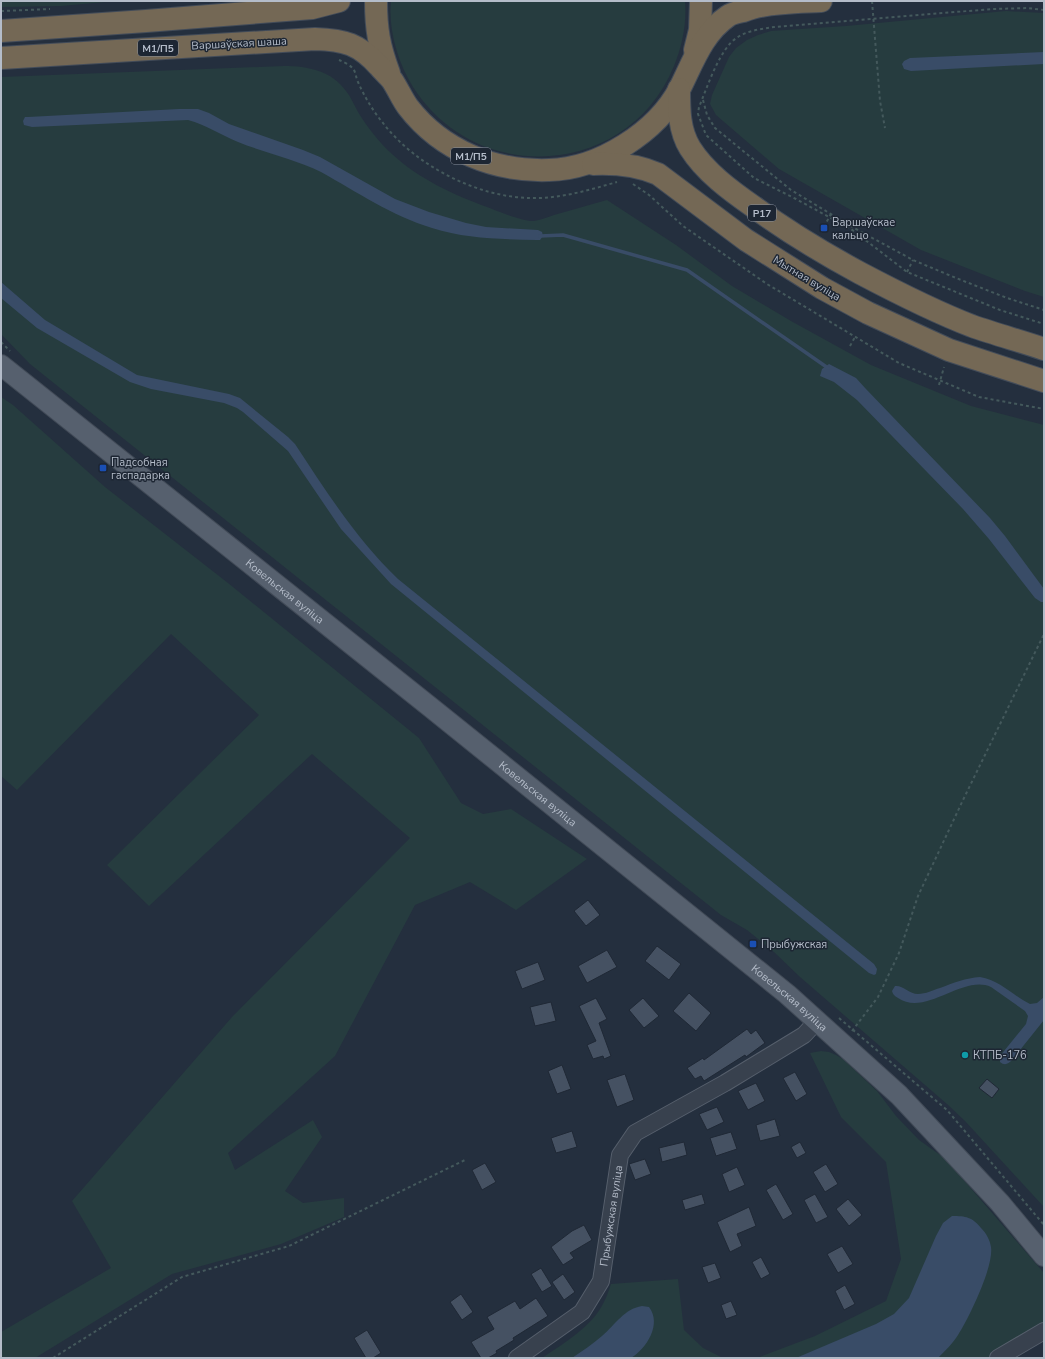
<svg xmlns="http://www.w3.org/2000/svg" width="1045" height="1359" font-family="'Nunito Sans',sans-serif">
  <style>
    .green { fill: #263c3f }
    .water { fill: #394c67 }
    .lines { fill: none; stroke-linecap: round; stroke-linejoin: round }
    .stream { stroke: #394c67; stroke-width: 3.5 }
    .building { fill: #455162; stroke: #1f2835 }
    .minor-casing { stroke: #565f6c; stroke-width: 18 }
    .major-casing { stroke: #414a57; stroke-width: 22 }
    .highway-casing { stroke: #434c59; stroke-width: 24 }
    .path { stroke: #44595c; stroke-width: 2; stroke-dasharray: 3 3; stroke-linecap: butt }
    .minor { stroke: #38414e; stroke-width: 16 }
    .major { stroke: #56606e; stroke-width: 20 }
    .highway { stroke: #746855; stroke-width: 22 }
    .transit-dot { fill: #1a4fb4; stroke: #1d2633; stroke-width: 1.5 }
    .culture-dot { fill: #0f9aa8; stroke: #1d2633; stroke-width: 1.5 }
    .labels { text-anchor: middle; stroke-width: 3; stroke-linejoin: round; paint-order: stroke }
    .shield { fill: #1d2633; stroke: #878f9c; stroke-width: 1 }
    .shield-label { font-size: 10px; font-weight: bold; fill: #b4bcc9 }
    .street-label { font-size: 11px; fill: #b4bcc9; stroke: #1d2633 }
    .poi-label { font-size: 11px; fill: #b4bcc9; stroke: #1d2633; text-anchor: start }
  </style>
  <rect width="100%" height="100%" fill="#242f3e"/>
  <g class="green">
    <polygon points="1,1 116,1 61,6 1,7"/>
    <path d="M391,1H685C687,23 682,46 674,66C629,177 477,188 413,87C398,63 388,30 391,1Z"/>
    <polygon points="1006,11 1044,13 1044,297 1025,291 921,250 779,169 716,115 710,104 712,95 729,57 736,48 747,40 758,35 771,31 846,26"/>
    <path d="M284,66C308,66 332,71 346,91C351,97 354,105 358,112C368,128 379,142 392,154C419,179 454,195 487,207C497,211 524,222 534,221C540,220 548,217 554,215C572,210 589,205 607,200L676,245L732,286L791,321L871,365L971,406L1044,425V1207L965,1121L947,1104L800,977L774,952L747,930L721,915L50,380L30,364L1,334V77Z"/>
    <polygon points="1,397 13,405 105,487 228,583 419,738 461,803 483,814 511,809 587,859 516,910 470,882 415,905 335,1056 228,1153 235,1170 313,1120 322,1137 285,1191 303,1203 344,1198 344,1217 281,1244 172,1274 35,1358 1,1358 1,1332 111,1268 72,1201 232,1017 410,838 312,754 149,906 107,865 259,715 171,634 17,790 1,776"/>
    <polygon points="821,1051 829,1052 836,1055 843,1059 877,1091 896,1116 919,1140 943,1157 949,1163 1044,1273 1044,1329 991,1358 757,1358 815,1336 886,1301 901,1259 886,1162 841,1117 810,1053"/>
    <path d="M678,1279L684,1330L703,1348L723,1358H542C564,1343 592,1327 604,1302C607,1296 609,1290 611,1284Z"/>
  </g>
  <g class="water">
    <polygon points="1044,52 1044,64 911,71 904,69 902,64 904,61 910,58"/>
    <path d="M179,109H198L209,113L229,124L303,150L320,157L395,199L429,212L466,223L486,227L538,230L542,232L543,236L540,240H537C502,239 466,239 432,228C392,216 357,192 321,172C295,159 265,153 238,142C221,135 206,125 188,120L32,127L24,125L23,121L25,117H28Z"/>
    <path d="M1,282L45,320L137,375L229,394L240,398L288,437L295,444C326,491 357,540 398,579L874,964L877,969L876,974L874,975L869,973L391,584L341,529L288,451L243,412L237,408L224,403L151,389L130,382L37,328L1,298Z"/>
    <polygon points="829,364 856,378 866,389 990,518 1005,536 1044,589 1044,602 1041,602 1035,598 989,539 963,509 857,400 834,382 820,376 822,369"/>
    <path d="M980,977C1000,980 1013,996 1030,1004L1037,1003L1044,997V1020L1012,1060C1008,1064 1005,1066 1000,1062V1056L1026,1024L1028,1016L1025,1011L991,987C963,974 926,1017 898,998C895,996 893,995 892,991L895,986C903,985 909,994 918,994C926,994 933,990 940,988C953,983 966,978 980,977Z"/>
    <path d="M952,1216C966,1216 972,1217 981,1228C986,1233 990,1240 991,1247C994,1266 969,1318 958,1335C953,1343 945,1351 938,1358H796L876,1324L894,1314L909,1298L936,1236L943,1223Z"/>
    <path d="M642,1306L649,1307C662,1324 647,1348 631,1358H572C582,1351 593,1344 602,1336C616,1324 624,1309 642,1306Z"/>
  </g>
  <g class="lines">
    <polyline class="stream" points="540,236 563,235 687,270 828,368"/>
  </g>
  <g class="building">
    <polygon points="588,900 600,915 586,926 574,911"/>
    <polygon points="657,946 681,964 669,980 645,961"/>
    <polygon points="607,950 617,967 587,983 578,966"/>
    <polygon points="538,962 545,980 522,989 515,971"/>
    <polygon points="689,993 711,1013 696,1031 673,1011"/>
    <polygon points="596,998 607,1019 599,1023 611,1056 604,1059 603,1056 593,1059 587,1045 596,1041 579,1006"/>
    <polygon points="643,998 659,1016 644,1028 629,1010"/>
    <polygon points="551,1002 556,1021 535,1026 530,1007"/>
    <polygon points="747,1029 751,1034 756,1030 765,1043 746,1057 745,1055 704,1081 701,1076 695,1079 687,1068 703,1058 704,1060"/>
    <polygon points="562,1065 571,1089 557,1094 548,1071"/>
    <polygon points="795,1072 807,1094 796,1101 783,1078"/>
    <polygon points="625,1074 634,1100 617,1107 607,1080"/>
    <polygon points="987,1079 999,1089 992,1098 979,1088"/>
    <polygon points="756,1083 765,1101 748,1110 738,1091"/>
    <polygon points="717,1107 724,1122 707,1130 699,1114"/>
    <polygon points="775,1119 780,1136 760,1141 756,1125"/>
    <polygon points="572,1131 577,1147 556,1153 551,1138"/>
    <polygon points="731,1132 737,1149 716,1156 710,1138"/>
    <polygon points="684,1142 687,1155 662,1162 659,1148"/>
    <polygon points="800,1142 806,1153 797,1158 791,1147"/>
    <polygon points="645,1159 651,1174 635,1180 629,1164"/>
    <polygon points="485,1163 496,1182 482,1190 472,1170"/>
    <polygon points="826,1164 838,1184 825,1192 813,1172"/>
    <polygon points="737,1167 745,1185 729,1192 722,1174"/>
    <polygon points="776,1184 793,1214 783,1220 766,1190"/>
    <polygon points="702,1194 705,1204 685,1210 682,1200"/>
    <polygon points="815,1194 828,1217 816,1223 804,1200"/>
    <polygon points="848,1199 862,1215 849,1226 836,1209"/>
    <polygon points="749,1207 756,1226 737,1234 742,1246 730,1252 717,1222"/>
    <polygon points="584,1225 592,1240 570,1253 574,1258 563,1265 551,1247 572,1231"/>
    <polygon points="842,1246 853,1264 838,1273 827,1254"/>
    <polygon points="761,1257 770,1274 761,1279 752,1262"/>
    <polygon points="715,1263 721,1278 708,1283 702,1267"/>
    <polygon points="541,1268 552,1286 542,1292 531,1274"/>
    <polygon points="563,1274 575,1292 564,1300 552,1282"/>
    <polygon points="845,1285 855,1304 844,1310 835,1291"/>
    <polygon points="461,1294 473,1312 462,1320 450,1302"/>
    <polygon points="536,1298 548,1316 513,1338 514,1340 496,1351 497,1353 488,1358 481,1358 471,1342 494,1329 487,1317 515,1301 520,1309"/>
    <polygon points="731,1301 737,1315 726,1319 721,1305"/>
    <polygon points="367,1330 381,1353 373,1358 366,1358 354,1338"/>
  </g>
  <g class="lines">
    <defs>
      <g id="minor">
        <path id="s1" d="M517,1358L582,1312L601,1281L620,1155L635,1133L725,1083L804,1035L817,1021"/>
        <polyline points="998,1358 1044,1331"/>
      </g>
      <g id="major">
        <path id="s2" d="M1,365L429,706L787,994L899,1095L1000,1203L1044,1256"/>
      </g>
      <g id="highway">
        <path d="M376,1C376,29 379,46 389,73"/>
        <polyline points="1,31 146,21 312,8 339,1"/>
        <polyline points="695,50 700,30 701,1"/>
        <path d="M1,58L315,39C345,40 359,44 379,66C383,71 388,75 392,80C398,89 402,99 408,107C442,151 495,172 549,170C599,169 657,132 680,88C693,62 703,33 728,16C732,13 738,12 743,11C749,9 755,7 761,6C781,2 801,2 821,1"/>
        <path d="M679,89C679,110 679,130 690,148C705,172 731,191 754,207C788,232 823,253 860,273C896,292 933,311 972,326C995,334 1020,341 1044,349"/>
        <path d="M593,164C616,163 637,165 658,174L746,240L822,288L868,313L949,350L1044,381"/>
      </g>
    </defs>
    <use href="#minor" class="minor-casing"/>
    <use href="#major" class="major-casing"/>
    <use href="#highway" class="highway-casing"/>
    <g class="path">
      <polyline points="872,1 880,101 885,128"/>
      <path d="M1044,10L1028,8L992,9L774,27C762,29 749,30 738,37C720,47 707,88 699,107L698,114L706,135L754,178L796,199L851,229L907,272L1000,310L1044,324"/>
      <polyline points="1,11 50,9"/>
      <path d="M339,60C344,62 352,66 354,70C356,74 356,78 358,82C364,96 373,111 383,123C416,166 477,197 530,198C560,199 589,190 617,182"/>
      <polyline points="703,100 707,115 715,128 791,190 854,228 913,260 956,278 1007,298 1044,310"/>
      <polyline points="633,184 649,195 683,226 767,284 899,363 979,397 1044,409"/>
      <polyline points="821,232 831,214"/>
      <polyline points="907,272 913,260"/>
      <polyline points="1,342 10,351"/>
      <polyline points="850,346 855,337"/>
      <polyline points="939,385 944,367"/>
      <polyline points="839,1018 947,1110 1044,1225"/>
      <polyline points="852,1031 878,997 899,953 918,896 963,800 1044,634"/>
      <polyline points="53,1358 182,1277 289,1246 467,1159"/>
    </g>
    <use href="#minor" class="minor"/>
    <use href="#major" class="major"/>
    <use href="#highway" class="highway"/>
  </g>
  <g class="transit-dot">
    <rect x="820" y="224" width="8" height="8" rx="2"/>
    <rect x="99" y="464" width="8" height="8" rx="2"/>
    <rect x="749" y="940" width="8" height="8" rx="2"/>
  </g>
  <circle class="culture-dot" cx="965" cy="1055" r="4"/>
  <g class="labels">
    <g class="shield">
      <rect x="138" y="40" width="40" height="16" rx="3"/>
      <rect x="451" y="148" width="40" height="16" rx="3"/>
      <rect x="748" y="205" width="28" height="16" rx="3"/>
    </g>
    <g class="shield-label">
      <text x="158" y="52">М1/П5</text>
      <text x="471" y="160">М1/П5</text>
      <text x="762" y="217">Р17</text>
    </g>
    <g class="street-label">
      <text transform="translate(239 43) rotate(-3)" y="4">Варшаўская шаша</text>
      <text transform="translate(807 278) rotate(31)" y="4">Мытная вуліца</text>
      <text dy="4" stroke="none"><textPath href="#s2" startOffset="363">Ковельская вуліца</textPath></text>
      <text dy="4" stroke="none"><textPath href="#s2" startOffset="687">Ковельская вуліца</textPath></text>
      <text dy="4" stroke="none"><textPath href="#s2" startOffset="1011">Ковельская вуліца</textPath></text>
      <text dy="4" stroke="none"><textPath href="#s1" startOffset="182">Прыбужская вуліца</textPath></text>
    </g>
    <g class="poi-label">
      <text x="832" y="226">Варшаўскае<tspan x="832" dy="13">кальцо</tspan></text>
      <text x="111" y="466">Падсобная<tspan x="111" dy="13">гаспадарка</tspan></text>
      <text x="761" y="948">Прыбужская</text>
      <text x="973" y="1059">КТПБ-176</text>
    </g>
  </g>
  <rect width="1045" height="1359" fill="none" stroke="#b4bcc9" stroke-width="4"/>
</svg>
